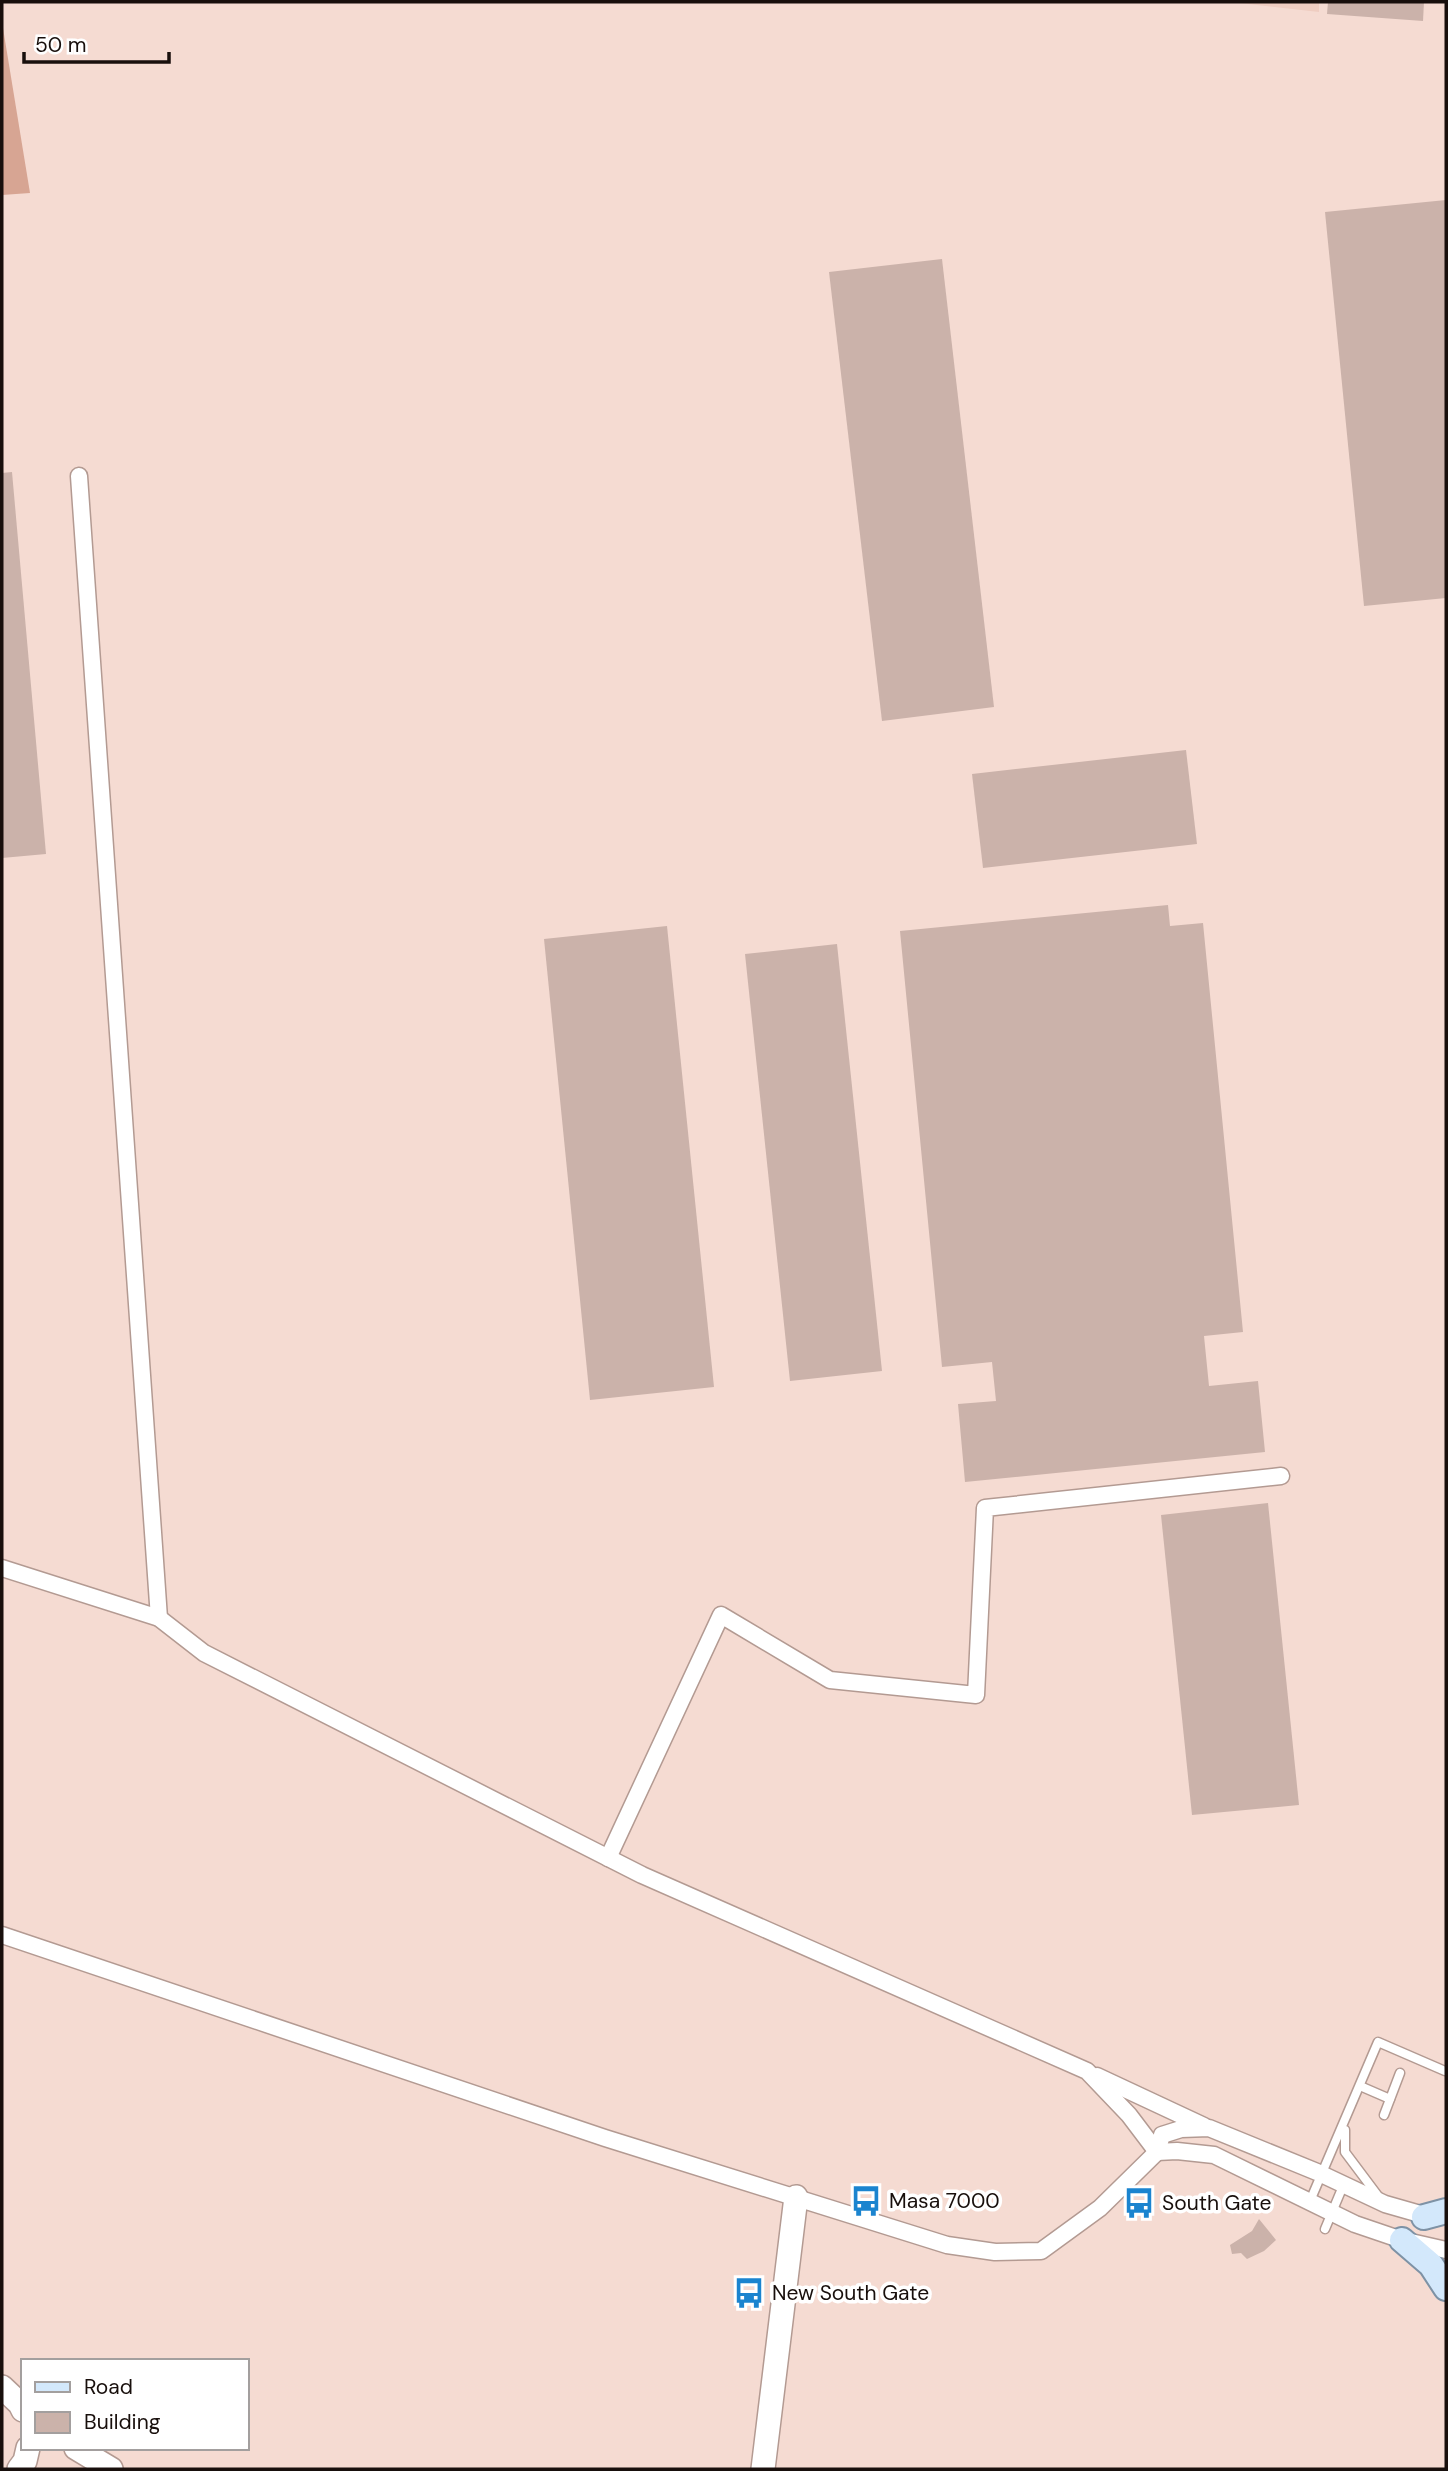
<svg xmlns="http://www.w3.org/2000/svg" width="1448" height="2471" font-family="'DM Sans',sans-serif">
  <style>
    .built { fill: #efcdc1 }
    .green { fill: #d7a593 }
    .building { fill: #cbb2aa }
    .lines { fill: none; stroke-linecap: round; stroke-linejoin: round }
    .lane-casing { stroke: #b39a92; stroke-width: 11 }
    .street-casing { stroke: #b39a92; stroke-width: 19 }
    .secondary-casing { stroke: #b39a92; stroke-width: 26 }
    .primary-casing { stroke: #7e92a5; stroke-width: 28 }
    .lane { stroke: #fff; stroke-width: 8 }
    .street { stroke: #fff; stroke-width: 16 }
    .secondary { stroke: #fff; stroke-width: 23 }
    .primary { stroke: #d3e8fb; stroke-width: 24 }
    .labels { text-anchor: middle; stroke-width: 7; stroke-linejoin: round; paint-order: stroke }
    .poi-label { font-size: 21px; fill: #180f0c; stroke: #fff; text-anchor: start }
  </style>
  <rect width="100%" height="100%" fill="#f5dbd2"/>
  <polygon class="built" points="1231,2 1319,2 1319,12"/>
  <polygon class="green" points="2,22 30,193 2,195"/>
  <g class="building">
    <polygon points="1328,2 1424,2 1423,21 1327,14"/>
    <polygon points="1446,200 1446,598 1364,606 1325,212"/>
    <polygon points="942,259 994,707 882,721 829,272"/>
    <polygon points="12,472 46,854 2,858 2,473"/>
    <polygon points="1186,750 1197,844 983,868 972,774"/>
    <polygon points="1168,905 1170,926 1203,923 1243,1332 1204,1336 1209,1386 1258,1381 1265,1452 965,1482 958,1404 996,1401 992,1362 942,1367 900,931"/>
    <polygon points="667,926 714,1387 590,1400 544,939"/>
    <polygon points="837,944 882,1371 790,1381 745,954"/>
    <polygon points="1268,1503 1299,1805 1192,1815 1161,1515"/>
    <polygon points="1259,2219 1276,2240 1264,2251 1247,2259 1241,2253 1232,2254 1230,2245 1252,2231"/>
  </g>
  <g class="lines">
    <defs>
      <g id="lane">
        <polyline points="1360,2086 1390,2099"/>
        <polyline points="1384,2115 1400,2073"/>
        <polyline points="1345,2130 1345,2152 1378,2196"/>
        <polyline points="1310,2201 1378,2042 1445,2071"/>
        <polyline points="1325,2229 1343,2186"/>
      </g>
      <g id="street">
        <polyline points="79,476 159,1618"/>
        <polyline points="2,1568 159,1618 204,1653 642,1875 1087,2071 1129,2115 1157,2152"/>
        <polyline points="608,1858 721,1615 830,1680 976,1695 985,1508 1281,1476"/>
        <polyline points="2,1935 605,2138 947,2245 995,2252 1041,2251 1100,2208 1157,2152 1162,2135 1181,2129 1209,2128 1317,2172 1385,2204 1434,2218"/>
        <polyline points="1097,2076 1204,2126"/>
        <polyline points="1157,2152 1177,2151 1214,2155 1355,2224 1402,2240 1446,2250"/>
      </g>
      <g id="secondary">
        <polyline points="2,2387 20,2404 23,2410"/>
        <polyline points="76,2448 111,2469"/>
        <polyline points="19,2469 25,2461 28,2448"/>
        <polyline points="763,2469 796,2197"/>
      </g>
      <g id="primary">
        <polyline points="1424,2217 1446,2211"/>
        <polyline points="1402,2240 1431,2265 1446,2288"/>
      </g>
    </defs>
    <use href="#lane" class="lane-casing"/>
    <use href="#street" class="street-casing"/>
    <use href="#secondary" class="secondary-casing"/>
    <use href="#primary" class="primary-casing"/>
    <use href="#lane" class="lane"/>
    <use href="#street" class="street"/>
    <use href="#secondary" class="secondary"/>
    <use href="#primary" class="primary"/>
  </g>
  <defs>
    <symbol id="bus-bare" viewBox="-9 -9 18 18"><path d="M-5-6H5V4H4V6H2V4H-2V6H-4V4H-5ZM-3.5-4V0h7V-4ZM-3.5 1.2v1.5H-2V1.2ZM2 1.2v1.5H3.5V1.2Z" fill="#1b84cf" stroke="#fff" stroke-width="2.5" paint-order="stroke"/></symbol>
  </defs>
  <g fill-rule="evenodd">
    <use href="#bus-bare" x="844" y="2179" width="44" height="44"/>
    <use href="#bus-bare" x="1117" y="2181" width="44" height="44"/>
    <use href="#bus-bare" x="727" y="2271" width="44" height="44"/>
  </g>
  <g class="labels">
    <g class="poi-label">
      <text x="889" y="2208">Masa 7000</text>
      <text x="1162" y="2210">South Gate</text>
      <text x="772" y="2300">New South Gate</text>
    </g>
  </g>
  <rect width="1448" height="2471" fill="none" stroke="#180f0c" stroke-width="7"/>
  <rect x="21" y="2359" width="228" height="91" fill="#ffffff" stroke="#a39f9e" stroke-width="2"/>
  <rect x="35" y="2382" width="35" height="10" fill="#d3e8fb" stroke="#a39f9e" stroke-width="2"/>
  <text x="84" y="2394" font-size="21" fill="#180f0c">Road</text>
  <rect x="35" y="2412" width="35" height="21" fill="#cbb2aa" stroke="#a39f9e" stroke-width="2"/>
  <text x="84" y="2429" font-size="21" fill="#180f0c">Building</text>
  <path d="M24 52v10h145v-10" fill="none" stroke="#180f0c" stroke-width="3.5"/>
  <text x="35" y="52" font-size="21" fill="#180f0c" stroke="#ffffff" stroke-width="5" paint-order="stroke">50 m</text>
</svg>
